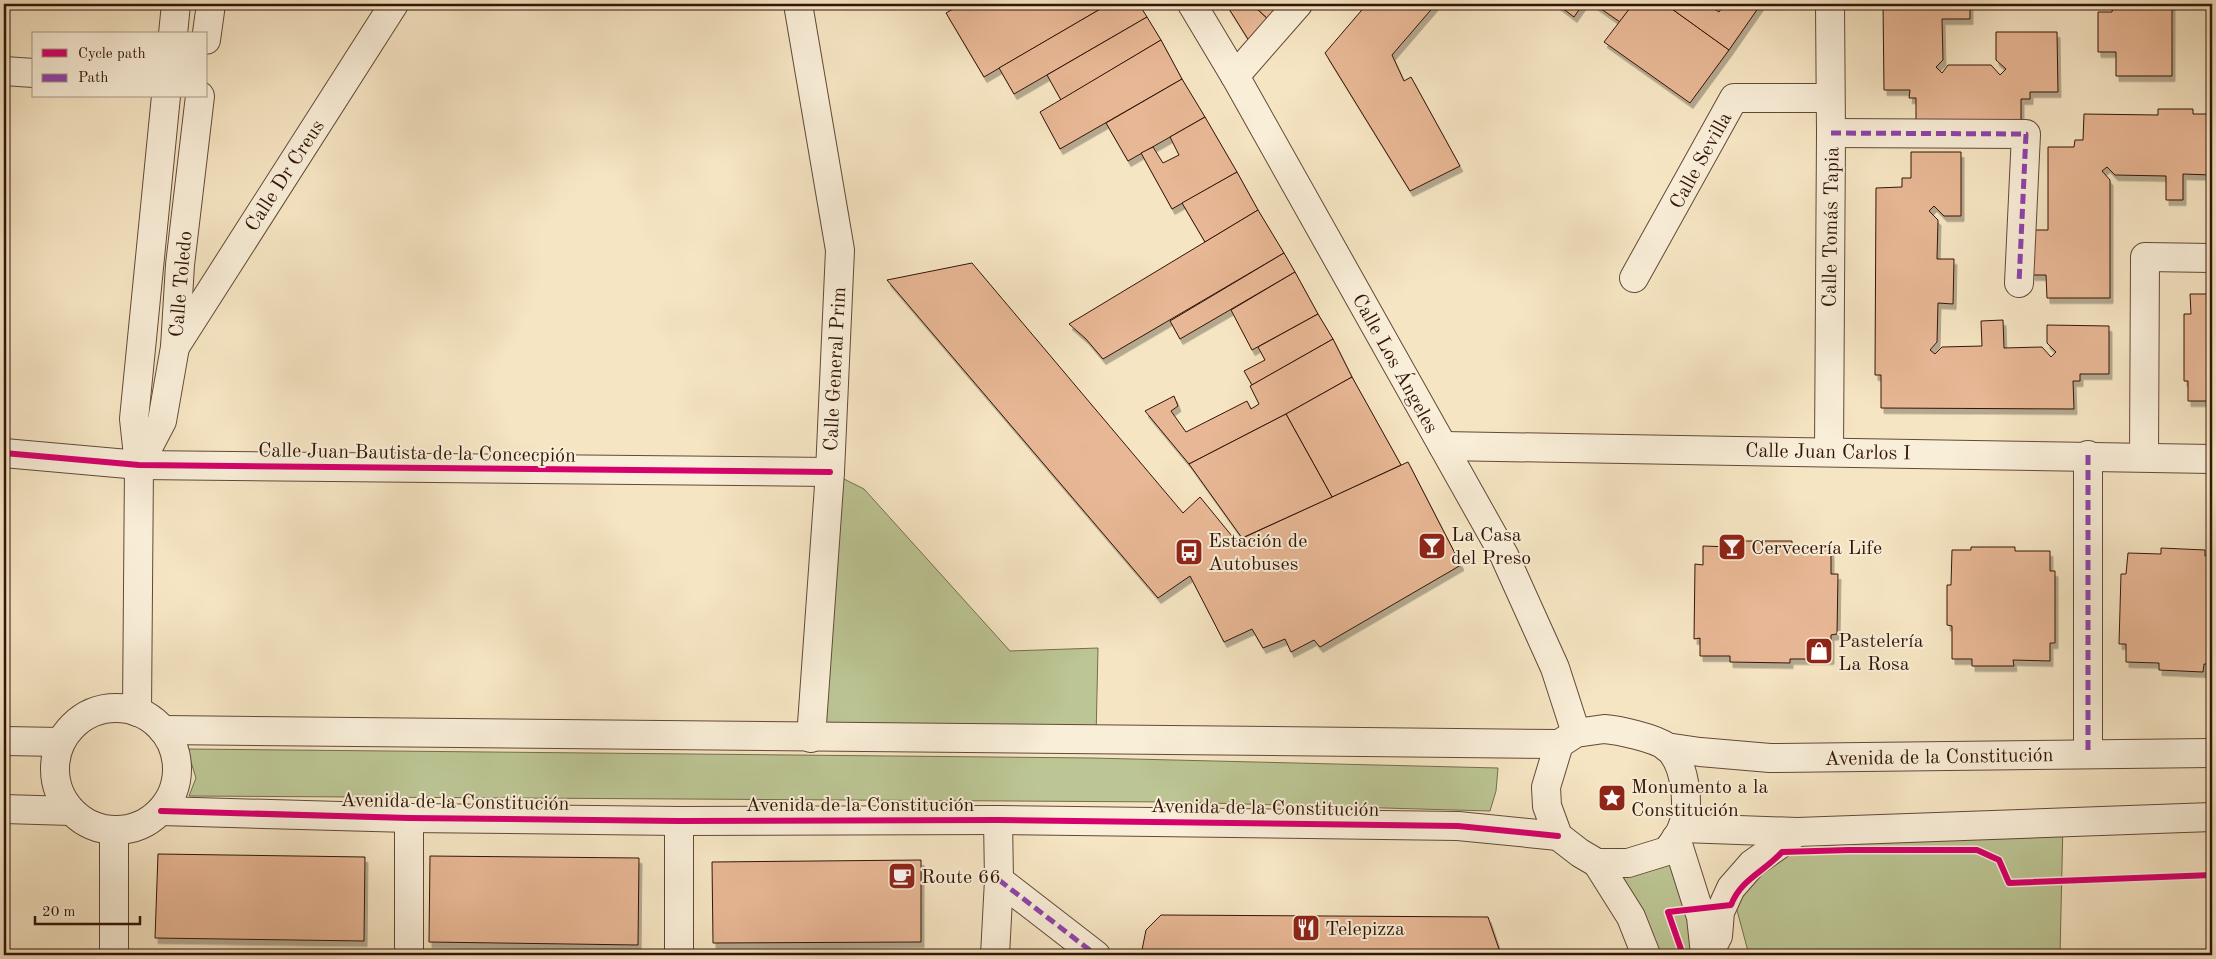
<svg xmlns="http://www.w3.org/2000/svg" width="2216" height="959" font-family="'Old Standard TT',serif">
  <style>
    .green { fill: #bcc594; stroke: #776d4e }
    .building { fill: #e8b795; stroke: #321508; filter: url(#shadow) }
    .lines { fill: none; stroke-linecap: round; stroke-linejoin: round }
    .pedestrian-casing { stroke: #634937; stroke-width: 30 }
    .minor-casing { stroke: #634937; stroke-width: 30 }
    .pedestrian { stroke: #f9eed8; stroke-width: 28 }
    .minor { stroke: #f9eed8; stroke-width: 28 }
    .quiet { stroke: #8e44ad; stroke-width: 5; stroke-dasharray: 10 5; stroke-linecap: butt }
    .cycleway-casing { stroke: #f9eed8; stroke-width: 9 }
    .cycleway { stroke: #d6006c; stroke-width: 6 }
    .labels { text-anchor: middle; stroke-width: 4; stroke-linejoin: round; paint-order: stroke }
    .street-label { font-size: 20px; fill: #321508; stroke: #f9eed8 }
    .poi-label { font-size: 20px; fill: #321508; stroke: #f9eed8; text-anchor: start }
  </style>
  <defs>
    <filter id="shadow"><feDropShadow dx="3" dy="5.5" stdDeviation="0" flood-color="#0004"/></filter>
  </defs>
  <rect width="100%" height="100%" fill="#f6e5c3"/>
  <filter id="stains"><feTurbulence type="fractalNoise" baseFrequency=".004" numOctaves="4"/><feColorMatrix values="0 0 0 0 .2 0 0 0 0 .09 0 0 0 0 .02 0 0 0 .5 -.17"/></filter>
  <radialGradient id="worn" r=".72"><stop offset=".6" stop-color="#630" stop-opacity="0"/><stop offset="1" stop-color="#630" stop-opacity=".3"/></radialGradient>
  <g class="green">
    <polygon points="830,472 864,489 1010,651 1098,648 1096,739 811,738"/>
    <polygon points="187,749 1092,758 1498,768 1496,791 1490,811 1173,802 189,796 196,778"/>
    <polygon points="2063,822 2060,955 1749,955 1731,888 1797,832"/>
    <polygon points="1667,851 1710,955 1647,955 1598,863"/>
  </g>
  <g class="building">
    <polygon points="962,4 1109,4 984,77 946,13"/>
    <polygon points="1109,4 1139,4 1147,17 1014,94 999,68"/>
    <polygon points="1226,4 1255,4 1254,6 1269,20 1251,44"/>
    <polygon points="1255,4 1283,4 1269,20 1254,6"/>
    <polygon points="1367,4 1436,4 1392,55 1404,81 1411,77 1460,166 1410,191 1325,53"/>
    <polygon points="1557,4 1583,4 1574,17"/>
    <polygon points="1594,4 1633,4 1620,22"/>
    <polygon points="1633,4 1665,4 1729,50 1690,103 1604,42"/>
    <polygon points="1676,4 1707,4 1719,12 1724,4 1761,4 1729,50 1672,9"/>
    <polygon points="1883,4 1970,4 1970,19 1942,19 1943,60 1936,67 1942,73 1948,65 1991,65 2000,75 2006,69 1996,60 1996,32 2057,32 2058,92 2030,92 2030,99 2021,99 2021,126 1916,127 1916,98 1909,98 1910,90 1884,90"/>
    <polygon points="2113,4 2172,4 2172,76 2116,76 2116,52 2098,52 2098,12 2112,12"/>
    <polygon points="1147,17 1161,40 1061,100 1047,75"/>
    <polygon points="1161,40 1182,79 1060,149 1040,112"/>
    <polygon points="1182,79 1205,117 1128,161 1106,123"/>
    <polygon points="2158,109 2193,109 2193,114 2212,114 2212,175 2183,174 2183,200 2166,200 2166,176 2115,175 2107,167 2102,171 2110,180 2110,298 2047,298 2046,275 2032,275 2032,230 2048,230 2048,147 2074,147 2075,140 2083,140 2084,114 2158,115"/>
    <polygon points="1205,117 1237,172 1172,209 1141,153 1153,147 1163,163 1179,155 1170,137"/>
    <polygon points="1911,152 1961,152 1961,216 1944,216 1934,206 1929,211 1938,220 1937,259 1954,259 1953,304 1938,303 1937,342 1930,350 1935,354 1942,347 1982,346 1981,321 2003,320 2004,348 2042,347 2051,357 2056,352 2047,343 2047,325 2109,326 2109,374 2080,374 2080,381 2073,381 2074,409 1881,408 1881,375 1875,375 1876,188 1902,187 1902,178 1911,178"/>
    <polygon points="1237,172 1258,210 1205,242 1182,203"/>
    <polygon points="1258,210 1284,253 1103,359 1086,339 1069,324"/>
    <polygon points="1284,253 1295,272 1180,339 1170,321"/>
    <polygon points="972,263 1183,513 1200,497 1236,541 1408,462 1461,565 1320,647 1314,640 1291,652 1285,639 1263,648 1252,629 1224,642 1190,576 1158,598 887,280"/>
    <polygon points="1295,272 1318,314 1252,350 1231,310"/>
    <polygon points="2190,294 2212,294 2212,401 2188,401 2188,381 2184,381 2184,314 2191,314"/>
    <polygon points="1318,314 1333,339 1252,385 1244,371 1265,360 1258,347"/>
    <polygon points="1333,339 1352,377 1286,414 1189,464 1145,411 1174,396 1178,406 1171,411 1186,432 1247,401 1251,409 1259,404 1250,386"/>
    <polygon points="1352,377 1401,465 1332,497 1286,414"/>
    <polygon points="1286,414 1332,497 1242,538 1189,464"/>
    <polygon points="1732,541 1792,541 1792,547 1831,548 1831,574 1838,574 1837,634 1831,635 1831,659 1790,659 1790,663 1730,662 1730,656 1700,656 1700,638 1694,639 1695,564 1703,565 1703,546 1732,547"/>
    <polygon points="1971,547 2015,547 2015,551 2050,551 2050,571 2055,571 2055,643 2050,643 2050,661 2013,660 2014,666 1972,666 1972,659 1952,659 1952,626 1947,625 1947,585 1951,585 1952,550 1971,550"/>
    <polygon points="2161,548 2205,550 2205,556 2212,556 2212,664 2204,664 2203,672 2159,670 2159,663 2126,662 2126,644 2119,644 2121,574 2126,574 2128,553 2161,554"/>
    <polygon points="158,854 365,857 364,941 155,938"/>
    <polygon points="430,856 639,858 638,945 429,942"/>
    <polygon points="921,860 921,942 713,943 712,862"/>
    <polygon points="1161,915 1488,917 1501,955 1141,955 1146,930"/>
  </g>
  <g class="lines">
    <defs>
      <g id="pedestrian">
        <polyline points="1831,133 2026,134 2019,283"/>
        <polyline points="2088,455 2088,754"/>
        <polyline points="999,880 1096,955"/>
      </g>
      <g id="minor">
        <polyline points="798,4 840,250 830,472 811,738"/>
        <polyline points="1192,4 1235,76 1504,555 1555,668 1576,733"/>
        <polyline points="173,34 176,4"/>
        <polyline points="206,40 211,4"/>
        <polyline points="4,71 34,73"/>
        <polyline points="1235,76 1298,4"/>
        <polyline points="1634,278 1734,98 1829,98"/>
        <polyline points="175,347 394,4"/>
        <polyline points="1443,446 2212,459"/>
        <polyline points="1829,451 1831,133 1830,4"/>
        <polyline points="4,453 139,465 830,472"/>
        <polyline points="2144,456 2145,257 2212,258"/>
        <polyline points="139,465 162,421 175,347 180,265 200,96"/>
        <circle cx="116" cy="769" r="61"/>
        <polyline points="137,712 139,465 134,419 166,96"/>
        <path d="M1604,729C1618,730 1655,738 1667,747C1686,763 1690,807 1682,828C1679,836 1672,844 1667,851L1628,863H1597L1580,853L1558,836L1547,806L1546,787L1559,744L1576,733Z"/>
        <polyline points="163,730 1559,744"/>
        <polyline points="4,741 61,742"/>
        <polyline points="1666,747 1700,752 1770,758 2212,753"/>
        <polyline points="4,809 71,811"/>
        <polyline points="161,811 409,818 679,821 998,820 1458,826 1558,836"/>
        <polyline points="679,821 679,955"/>
        <polyline points="1682,828 1797,832 2212,817"/>
        <polyline points="114,831 114,955"/>
        <polyline points="1676,838 1701,917 1705,954"/>
        <polyline points="1597,863 1631,917 1646,955"/>
        <polyline points="409,955 409,818"/>
        <polyline points="995,955 999,880 998,820"/>
        <polyline points="1708,955 1718,936 1720,912 1731,888 1752,864 1797,832"/>
      </g>
    </defs>
    <use href="#pedestrian" class="pedestrian-casing"/>
    <use href="#minor" class="minor-casing"/>
    <use href="#pedestrian" class="pedestrian"/>
    <use href="#minor" class="minor"/>
    <g class="quiet">
      <polyline points="1831,133 2026,134 2019,283"/>
      <polyline points="2088,455 2088,754"/>
      <polyline points="999,880 1096,955"/>
    </g>
    <defs>
      <g id="cycleway">
        <polyline points="4,453 139,465 830,472"/>
        <polyline points="161,811 409,818 679,821 998,820 1458,826 1558,836"/>
        <path d="M1683,955L1668,912L1731,905C1741,879 1764,872 1782,852L1849,850H1977L1999,860L2009,883L2212,875"/>
      </g>
    </defs>
    <use href="#cycleway" class="cycleway-casing"/>
    <use href="#cycleway" class="cycleway"/>
  </g>
  <defs>
    <symbol id="bar-square" viewBox="-11 -11 22 22"><rect x="-9" y="-9" width="18" height="18" rx="4" fill="#8f2418" stroke="#f9eed8"/><path d="M-6-5H6L.8 .8V4.5H3.5V6h-7V4.5H-.8V.8Z" fill="#fff"/></symbol>
    <symbol id="bus-square" viewBox="-11 -11 22 22"><rect x="-9" y="-9" width="18" height="18" rx="4" fill="#8f2418" stroke="#f9eed8"/><path d="M-5-6H5V4H4V6H2V4H-2V6H-4V4H-5ZM-3.5-4V0h7V-4ZM-3.5 1.2v1.5H-2V1.2ZM2 1.2v1.5H3.5V1.2Z" fill="#fff"/></symbol>
    <symbol id="shop-square" viewBox="-11 -11 22 22"><rect x="-9" y="-9" width="18" height="18" rx="4" fill="#8f2418" stroke="#f9eed8"/><path d="M-5-2.5h2.3a2.7 3.5 0 0 1 5.4 0H5L5.5 6h-11ZM-1.5-2.5h3a1.5 2.3 0 0 0-3 0Z" fill="#fff"/></symbol>
    <symbol id="sight-square" viewBox="-11 -11 22 22"><rect x="-9" y="-9" width="18" height="18" rx="4" fill="#8f2418" stroke="#f9eed8"/><path d="M0-6L1.8-2.2L6-1.7L2.9 1.2L3.7 5.4L0 3.3L-3.7 5.4L-2.9 1.2L-6-1.7L-1.8-2.2Z" fill="#fff"/></symbol>
    <symbol id="cafe-square" viewBox="-11 -11 22 22"><rect x="-9" y="-9" width="18" height="18" rx="4" fill="#8f2418" stroke="#f9eed8"/><path d="M-5.5-4.5H6V0H3Q3 3.5 0 3.5H-2.5Q-5.5 3.5-5.5 0ZM3-3.2v2h1.7v-2ZM-6 4.5H4V6H-6Z" fill="#fff"/></symbol>
    <symbol id="restaurant-square" viewBox="-11 -11 22 22"><rect x="-9" y="-9" width="18" height="18" rx="4" fill="#8f2418" stroke="#f9eed8"/><path d="M-5-6h1v4h1v-4h1v4h1v-4h1v5L-1.5 .5V6h-2V.5L-5-1ZM5-6V6H3V1.5H1.5Q1.5-4 5-6Z" fill="#fff"/></symbol>
  </defs>
  <g fill-rule="evenodd">
    <use href="#bar-square" x="1416" y="530" width="32" height="32"/>
    <use href="#bar-square" x="1716" y="531" width="32" height="32"/>
    <use href="#bus-square" x="1173" y="536" width="32" height="32"/>
    <use href="#shop-square" x="1803" y="635" width="32" height="32"/>
    <use href="#sight-square" x="1596" y="782" width="32" height="32"/>
    <use href="#cafe-square" x="886" y="860" width="32" height="32"/>
    <use href="#restaurant-square" x="1290" y="912" width="32" height="32"/>
  </g>
  <g class="labels">
    <g class="street-label">
      <text transform="translate(1700 160) rotate(-61)" y="7">Calle Sevilla</text>
      <text transform="translate(284 175) rotate(-57)" y="7">Calle Dr Creus</text>
      <text transform="translate(1830 227) rotate(-89)" y="7">Calle Tomás Tapia</text>
      <text transform="translate(180 284) rotate(-85)" y="7">Calle Toledo</text>
      <text transform="translate(1396 363) rotate(61)" y="7">Calle Los Ángeles</text>
      <text transform="translate(834 369) rotate(-87)" y="7">Calle General Prim</text>
      <text transform="translate(1828 451) rotate(1)" y="7">Calle Juan Carlos I</text>
      <text transform="translate(417 452) rotate(1)" y="7">Calle Juan Bautista de la Concecpión</text>
      <text transform="translate(1939 756) rotate(-1)" y="7">Avenida de la Constitución</text>
      <text transform="translate(455 801) rotate(1)" y="7">Avenida de la Constitución</text>
      <text x="860" y="811">Avenida de la Constitución</text>
      <text transform="translate(1265 807) rotate(1)" y="7">Avenida de la Constitución</text>
    </g>
    <g class="poi-label">
      <text x="1451" y="541">La Casa<tspan x="1451" dy="23">del Preso</tspan></text>
      <text x="1208" y="547">Estación de<tspan x="1208" dy="23">Autobuses</tspan></text>
      <text x="1751" y="554">Cervecería Life</text>
      <text x="1838" y="647">Pastelería<tspan x="1838" dy="23">La Rosa</tspan></text>
      <text x="1631" y="793">Monumento a la<tspan x="1631" dy="23">Constitución</tspan></text>
      <text x="921" y="883">Route 66</text>
      <text x="1325" y="935">Telepizza</text>
    </g>
  </g>
  <rect width="2216" height="959" fill="none" stroke="#f6e5c3" stroke-width="20"/>
  <rect x="5" y="5" width="2206" height="949" fill="none" stroke="#321508" stroke-width="2.5"/>
  <rect x="10" y="10" width="2196" height="939" fill="none" stroke="#321508"/>
  <rect x="32" y="32" width="175" height="65" fill="#f9eed8" stroke="#a99785"/>
  <rect x="42" y="49" width="25" height="8" fill="#d6006c" stroke="#a99785"/>
  <text x="78" y="58" font-size="15" fill="#321508">Cycle path</text>
  <rect x="42" y="74" width="25" height="8" fill="#8e44ad" stroke="#a99785"/>
  <text x="78" y="82" font-size="15" fill="#321508">Path</text>
  <path d="M35 916v8h105v-8" fill="none" stroke="#321508" stroke-width="2.5"/>
  <text x="42" y="916" font-size="15" fill="#321508" stroke="#f9eed8" stroke-width="4" paint-order="stroke">20 m</text>
  <rect width="100%" height="100%" filter="url(#stains)"/>
  <rect width="100%" height="100%" fill="url(#worn)"/>
</svg>
